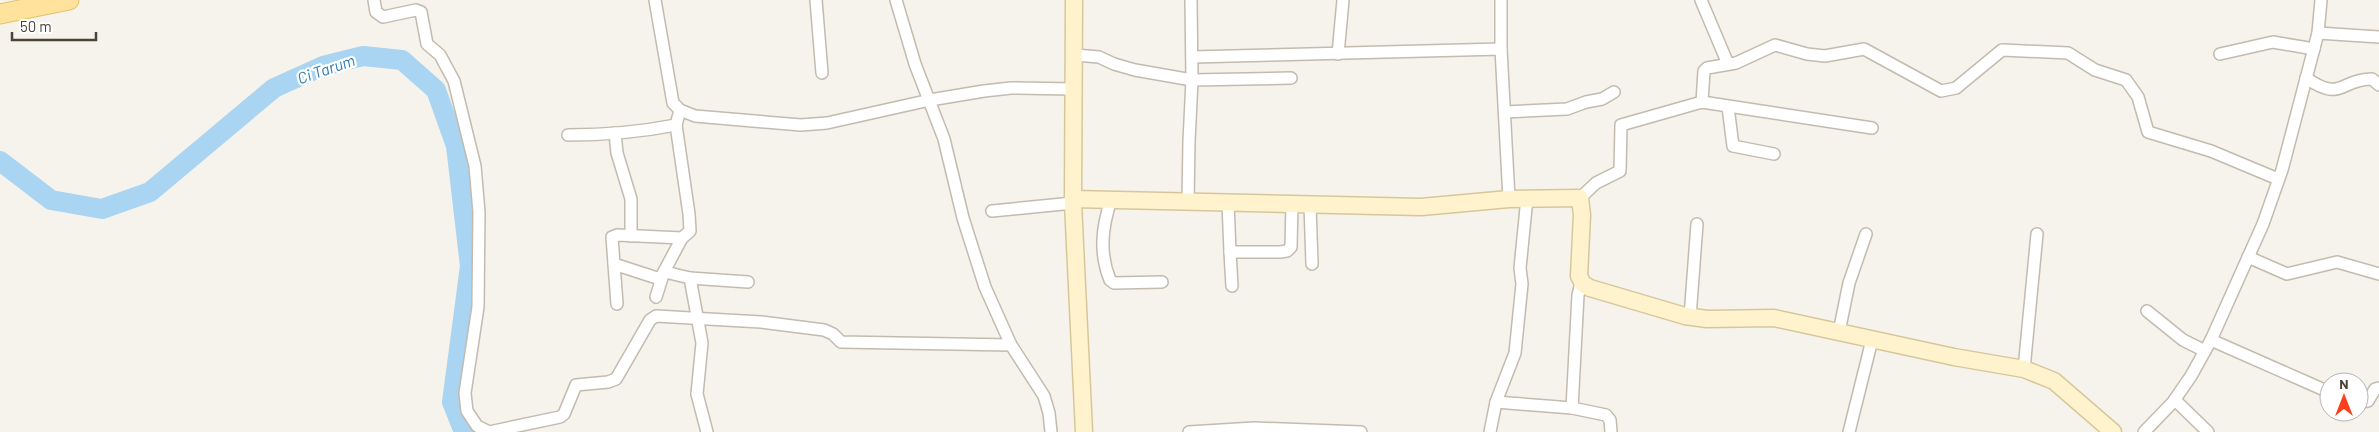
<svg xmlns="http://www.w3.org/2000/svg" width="2379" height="432" font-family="Barlow,sans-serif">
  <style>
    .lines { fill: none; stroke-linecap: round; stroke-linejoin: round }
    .river { stroke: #a9d4f2; stroke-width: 20 }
    .street-casing { stroke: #c2bbae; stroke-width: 14 }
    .secondary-casing { stroke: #d6c79b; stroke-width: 19 }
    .primary-casing { stroke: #e6c16a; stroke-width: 21 }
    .street { stroke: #fff; stroke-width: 11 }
    .secondary { stroke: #fff3cd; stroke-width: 16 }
    .primary { stroke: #ffe39c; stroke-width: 19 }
    .labels { text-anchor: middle; stroke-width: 4.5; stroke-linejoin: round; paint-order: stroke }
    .water-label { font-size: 16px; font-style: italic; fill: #2e7ab2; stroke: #fff }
  </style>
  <rect width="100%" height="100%" fill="#f6f3ec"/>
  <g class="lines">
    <polyline class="river" points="0,161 51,200 102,209 150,192 274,88 323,66 363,56 402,60 436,90 456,146 470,266 452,402 464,432"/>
    <defs>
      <g id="street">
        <polyline points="374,0 376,12 383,17 416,10 421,12 427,44 440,55 454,81 475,166 479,212 478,307 465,393 467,411 477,426 489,432 560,417 564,414 576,385 608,382 616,379 650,320 656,316 761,322 824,330 833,334 841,342 1011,345"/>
        <polyline points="655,0 673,103 680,110 695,116 801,125 827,123 930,100 984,91 1011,88 1073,89"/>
        <polyline points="816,0 822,73"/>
        <polyline points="896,0 915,64 944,139 963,218 985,287 1011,345 1044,396 1049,413 1051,432"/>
        <polyline points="1701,0 1728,64"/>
        <polyline points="2318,33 2379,37"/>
        <polyline points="1501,49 1501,0"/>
        <polyline points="1338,54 1343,0"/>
        <polyline points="2220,54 2273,42 2314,49"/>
        <polyline points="1075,55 1099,57 1114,64 1135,70 1192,80 1191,0"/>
        <polyline points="1192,57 1501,49 1509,199"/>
        <path d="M2306,78C2343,103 2339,79 2372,79L2379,85"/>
        <polyline points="1702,102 1872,128"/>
        <polyline points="1728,107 1733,146 1774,154"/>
        <polyline points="1505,112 1567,109 1586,102 1602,99 1614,92"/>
        <polyline points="615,133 617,153 631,199 631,236"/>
        <path d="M568,135C604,135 640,132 676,125"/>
        <polyline points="1580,198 1596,183 1620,171 1621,125 1702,102 1704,71 1707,68 1736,63 1775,45 1807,54 1825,56 1864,49 1941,91 1956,88 2002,50 2068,53 2095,70 2126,80 2138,97 2148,132 2211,151 2278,179"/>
        <path d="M1111,200C1102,227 1099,253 1110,280L1114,283L1162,282"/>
        <polyline points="1188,202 1189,141 1192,80 1291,78"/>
        <polyline points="1228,203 1230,252 1280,252 1287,251 1291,247 1292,204"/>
        <polyline points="1310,205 1312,264"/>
        <polyline points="992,211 1073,203"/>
        <polyline points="1230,252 1232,286"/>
        <polyline points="2248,257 2287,274 2337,262 2379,274"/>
        <polyline points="614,264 660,279 682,238"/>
        <polyline points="665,272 690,278 702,343 697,394 707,432"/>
        <polyline points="690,278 748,282"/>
        <polyline points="1583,284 1580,287 1578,295 1572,408 1606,415 1610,420 1611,432"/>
        <polyline points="656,297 662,278"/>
        <polyline points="617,304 612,237 617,235 682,238 690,231 689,214 676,125 680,110"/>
        <polyline points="2147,311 2183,340 2205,351"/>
        <polyline points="1690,317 1697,224"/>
        <polyline points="1839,332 1849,283 1866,234"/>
        <polyline points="2211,340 2329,392"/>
        <polyline points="2024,369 2037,234"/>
        <polyline points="2175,400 2208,432"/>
        <polyline points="1496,402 1572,408"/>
        <polyline points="2359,402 2368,401 2375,389 2379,388"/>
        <polyline points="1189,432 1254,428 1361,432"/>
        <polyline points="1490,432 1496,402 1515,353 1522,284 1520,268 1527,198"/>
        <polyline points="1849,432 1872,340"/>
        <polyline points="2144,432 2173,402 2191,376 2211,340 2263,224 2282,170 2318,33 2321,0"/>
      </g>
      <g id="secondary">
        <polyline points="1074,0 1073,203 1084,432"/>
        <polyline points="1073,199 1421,207 1509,199 1580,198 1582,215 1579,276 1583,284 1590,288 1685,316 1707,319 1774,318 1954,357 2024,369 2054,381 2113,432"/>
      </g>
      <polyline id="primary" points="0,14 69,0"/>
    </defs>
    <use href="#street" class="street-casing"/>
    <use href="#secondary" class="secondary-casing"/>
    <use href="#primary" class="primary-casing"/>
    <use href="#street" class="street"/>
    <use href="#secondary" class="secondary"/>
    <use href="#primary" class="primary"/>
  </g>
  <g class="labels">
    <g class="water-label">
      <text transform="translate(326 69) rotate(-19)" y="6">Ci Tarum</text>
    </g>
  </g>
  <g transform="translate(2344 397)"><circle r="24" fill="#ffffff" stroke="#b7b4b0"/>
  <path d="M0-4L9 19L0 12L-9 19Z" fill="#fc3f1d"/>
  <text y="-8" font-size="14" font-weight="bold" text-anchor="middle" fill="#4b4439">N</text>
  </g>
  <path d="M12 32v8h84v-8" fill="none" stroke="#4b4439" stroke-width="2.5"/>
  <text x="20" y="32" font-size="15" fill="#4b4439" stroke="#ffffff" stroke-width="4" paint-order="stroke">50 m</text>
</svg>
